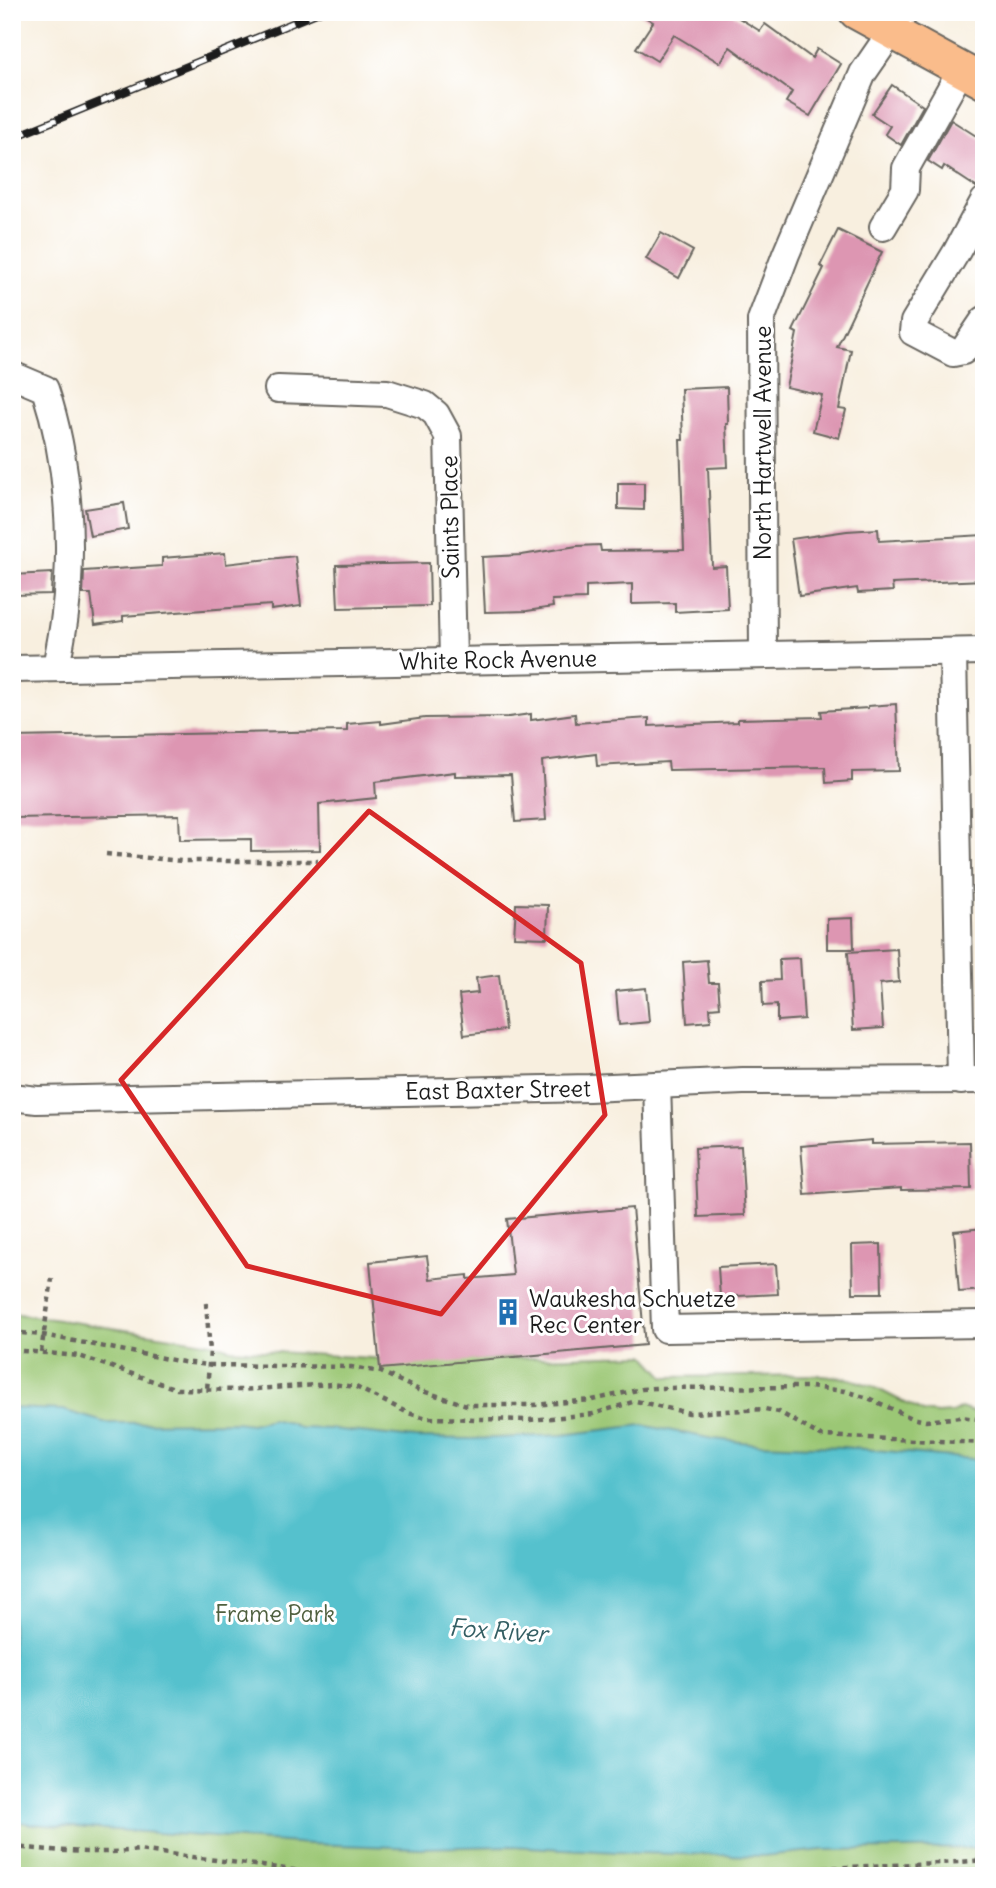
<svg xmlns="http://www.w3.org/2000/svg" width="996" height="1888" font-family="Delius,sans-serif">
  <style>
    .green { fill: #9bc774; stroke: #5c7248; stroke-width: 2 }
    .water { fill: #55c1cd; stroke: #386e74; stroke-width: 2 }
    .building { fill: #dd96b2 }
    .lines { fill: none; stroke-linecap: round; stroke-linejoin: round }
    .minor-casing { stroke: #696660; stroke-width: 30 }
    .major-casing { stroke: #696660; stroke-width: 37 }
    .path { stroke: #696660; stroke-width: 4.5; stroke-dasharray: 5 5; stroke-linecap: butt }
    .minor { stroke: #fff; stroke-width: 26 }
    .major { stroke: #fabc8b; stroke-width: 33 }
    .rail-casing { stroke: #1c1c1c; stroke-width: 8 }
    .rail { stroke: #fff; stroke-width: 5; stroke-dasharray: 16; stroke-linecap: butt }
    .marked { fill: none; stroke: #d62828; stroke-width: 5; stroke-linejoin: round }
    .labels { text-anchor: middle; stroke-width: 6; stroke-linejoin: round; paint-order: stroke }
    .street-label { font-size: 23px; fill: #1c1c1c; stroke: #fff }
    .poi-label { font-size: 23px; fill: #1c1c1c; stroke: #fff; text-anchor: start }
    .park-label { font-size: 23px; fill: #4f603f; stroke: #fff }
    .water-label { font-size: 24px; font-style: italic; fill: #335e63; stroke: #fff }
  </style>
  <rect width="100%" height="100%" fill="#fff"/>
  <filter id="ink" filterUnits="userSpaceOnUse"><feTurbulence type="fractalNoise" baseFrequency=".0143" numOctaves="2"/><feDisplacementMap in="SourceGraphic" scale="14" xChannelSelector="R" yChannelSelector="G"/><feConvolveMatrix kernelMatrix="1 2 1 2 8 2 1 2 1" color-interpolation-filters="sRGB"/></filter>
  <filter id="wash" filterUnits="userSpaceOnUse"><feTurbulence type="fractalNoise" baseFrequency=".00686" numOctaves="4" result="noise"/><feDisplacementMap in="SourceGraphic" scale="28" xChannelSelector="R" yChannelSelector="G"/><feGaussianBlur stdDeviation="1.57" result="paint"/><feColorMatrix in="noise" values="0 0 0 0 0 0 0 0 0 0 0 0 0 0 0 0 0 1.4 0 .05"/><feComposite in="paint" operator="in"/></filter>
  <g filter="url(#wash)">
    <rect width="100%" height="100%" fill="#f8efdf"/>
    <polygon class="green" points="12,1313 212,1343 231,1349 417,1361 645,1355 665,1377 824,1375 850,1379 872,1386 923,1412 937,1414 952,1413 961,1408 984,1416 984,1876 12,1876"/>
    <polygon class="water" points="12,1408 63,1410 107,1423 236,1422 251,1424 271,1419 290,1423 300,1428 332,1429 415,1438 472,1439 562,1435 642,1425 714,1439 759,1444 842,1447 984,1460 984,1848 823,1850 762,1856 634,1853 510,1846 420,1848 310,1844 32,1824 12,1821"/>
    <g id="blocks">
      <g class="building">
        <polygon points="637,12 729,12 760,31 765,24 812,58 817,49 841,64 810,116 786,102 792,92 730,47 720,63 674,35 657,61 636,48 653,22"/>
        <polygon points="892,85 923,106 901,145 885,134 890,126 872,114"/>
        <polygon points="951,120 984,141 984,185 976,187 944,166 942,170 928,161"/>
        <polygon points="838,230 882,252 837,347 851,350 839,409 846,410 839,438 813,431 822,395 786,387 797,333 793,331 824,268 820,266"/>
        <polygon points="661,233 693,251 679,278 646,259"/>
        <polygon points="727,387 728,424 726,424 728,467 708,468 712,567 726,566 728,609 675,612 675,603 632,604 632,584 586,586 586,599 552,600 553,607 527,611 485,612 482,557 522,555 577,546 600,545 601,551 684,550 680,440 683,440 681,389"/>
        <polygon points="618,483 644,483 644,510 618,509"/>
        <polygon points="124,503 128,529 90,536 85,509"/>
        <polygon points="878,529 879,541 984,535 984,580 892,584 893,591 858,593 857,588 799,596 791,539 847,531"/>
        <polygon points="225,553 226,564 295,556 301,606 271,610 271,605 123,616 123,621 95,625 91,594 83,594 84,571 162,566 162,558"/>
        <polygon points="429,563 430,606 338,608 336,565"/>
        <polygon points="52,573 51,594 12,595 12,575"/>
        <polygon points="896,704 899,771 852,772 852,781 826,783 825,767 669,770 668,762 597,766 596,754 542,761 546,820 515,822 511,775 455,776 455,772 375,782 376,798 319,804 320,850 251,851 251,839 180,840 179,815 12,818 12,737 347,731 347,724 381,721 381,724 425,718 509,717 531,714 531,720 575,714 576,723 649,718 649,726 738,722 738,719 822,717 821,711 868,708 868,706"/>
        <polygon points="516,904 548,905 547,938 514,937"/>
        <polygon points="853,918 854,949 827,949 827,919"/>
        <polygon points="897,949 899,982 880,984 883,1028 853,1030 848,952"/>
        <polygon points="800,958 804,1019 777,1021 777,1005 763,1006 762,981 780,980 779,959"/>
        <polygon points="707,960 709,983 718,983 720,1007 710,1008 711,1021 687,1023 683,962"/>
        <polygon points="499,975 505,1030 464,1035 459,995 478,993 476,978"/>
        <polygon points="646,988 649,1022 619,1025 616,991"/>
        <polygon points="872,1140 872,1144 970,1142 971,1189 901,1190 901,1188 805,1195 801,1146"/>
        <polygon points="741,1146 745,1215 698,1217 695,1148"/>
        <polygon points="632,1208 645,1345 380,1369 370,1262 427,1256 430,1279 468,1275 468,1279 513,1275 507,1219"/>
        <polygon points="984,1228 984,1290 959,1292 954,1231"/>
        <polygon points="881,1244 882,1293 853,1293 852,1245"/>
        <polygon points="776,1264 778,1294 720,1297 718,1267"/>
      </g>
    </g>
  </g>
  <g filter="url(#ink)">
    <use href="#blocks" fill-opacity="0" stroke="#696660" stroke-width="2"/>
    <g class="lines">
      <defs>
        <g id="minor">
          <polyline points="984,201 957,251 914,322 913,332 953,353 963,351 984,320"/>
          <polyline points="883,227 905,190 906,168 961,70"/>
          <path d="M12,375L45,389C68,459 74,540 65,614C63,632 59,650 56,668"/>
          <polyline points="278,389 387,393 425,405 436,414 448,436 453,660"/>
          <polyline points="953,652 961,1081"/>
          <polyline points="763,655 761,320 786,254 863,73 905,12"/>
          <polyline points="12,669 984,651"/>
          <polyline points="657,1085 665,1329 984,1324"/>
          <polyline points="12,1097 37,1100 589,1088 743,1081 984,1080"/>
        </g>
        <polyline id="major" points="856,12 984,82"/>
      </defs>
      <use href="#minor" class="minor-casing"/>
      <use href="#major" class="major-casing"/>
      <g class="path">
        <polyline points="106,854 182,861 318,861"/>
        <polyline points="206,1303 210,1351 207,1390"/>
        <polyline points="12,1332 43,1335 183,1362 209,1365 351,1367 381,1372 419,1390 467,1405 533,1405 592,1400 642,1389 656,1388 810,1387 845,1391 868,1398 912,1418 926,1421 960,1417 984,1420"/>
        <polyline points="12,1350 79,1356 177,1389 240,1390 332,1384 356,1387 408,1413 427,1418 530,1420 593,1414 636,1401 689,1413 765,1409 779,1412 821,1436 984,1443"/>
        <polyline points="41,1352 52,1279"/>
        <path d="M12,1847C54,1850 96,1855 138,1850L340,1876"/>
        <polyline points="754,1876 801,1869 960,1862 984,1860"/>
      </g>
      <use href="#minor" class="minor"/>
      <use href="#major" class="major"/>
      <defs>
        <polyline id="rail" points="12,138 319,12"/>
      </defs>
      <use href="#rail" class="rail-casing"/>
      <use href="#rail" class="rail"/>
    </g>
  </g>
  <path class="marked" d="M369,811L581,963L605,1115L441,1314L247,1266L121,1080Z"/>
  <defs>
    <symbol id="building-bare" viewBox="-9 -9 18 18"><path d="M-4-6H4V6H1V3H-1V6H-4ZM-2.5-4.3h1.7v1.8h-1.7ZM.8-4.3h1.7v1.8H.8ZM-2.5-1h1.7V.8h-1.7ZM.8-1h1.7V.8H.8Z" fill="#1f6fb2" stroke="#fff" stroke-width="2.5" paint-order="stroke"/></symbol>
  </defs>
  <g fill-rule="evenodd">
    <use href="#building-bare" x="489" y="1293" width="38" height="38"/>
  </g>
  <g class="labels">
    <g class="street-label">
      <text transform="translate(763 443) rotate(-90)" y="8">North Hartwell Avenue</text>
      <text transform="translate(450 517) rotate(-91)" y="8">Saints Place</text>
      <text transform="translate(498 660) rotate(-1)" y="8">White Rock Avenue</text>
      <text transform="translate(498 1090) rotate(-1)" y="8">East Baxter Street</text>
    </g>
    <g class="poi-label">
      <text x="529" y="1307">Waukesha Schuetze<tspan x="529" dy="26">Rec Center</tspan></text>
    </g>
    <g class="park-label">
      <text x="275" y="1622">Frame Park</text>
    </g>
    <g class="water-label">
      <text transform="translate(498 1631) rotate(4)" y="8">Fox River</text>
    </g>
  </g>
  <rect width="996" height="1888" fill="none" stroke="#fff" stroke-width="42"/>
</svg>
